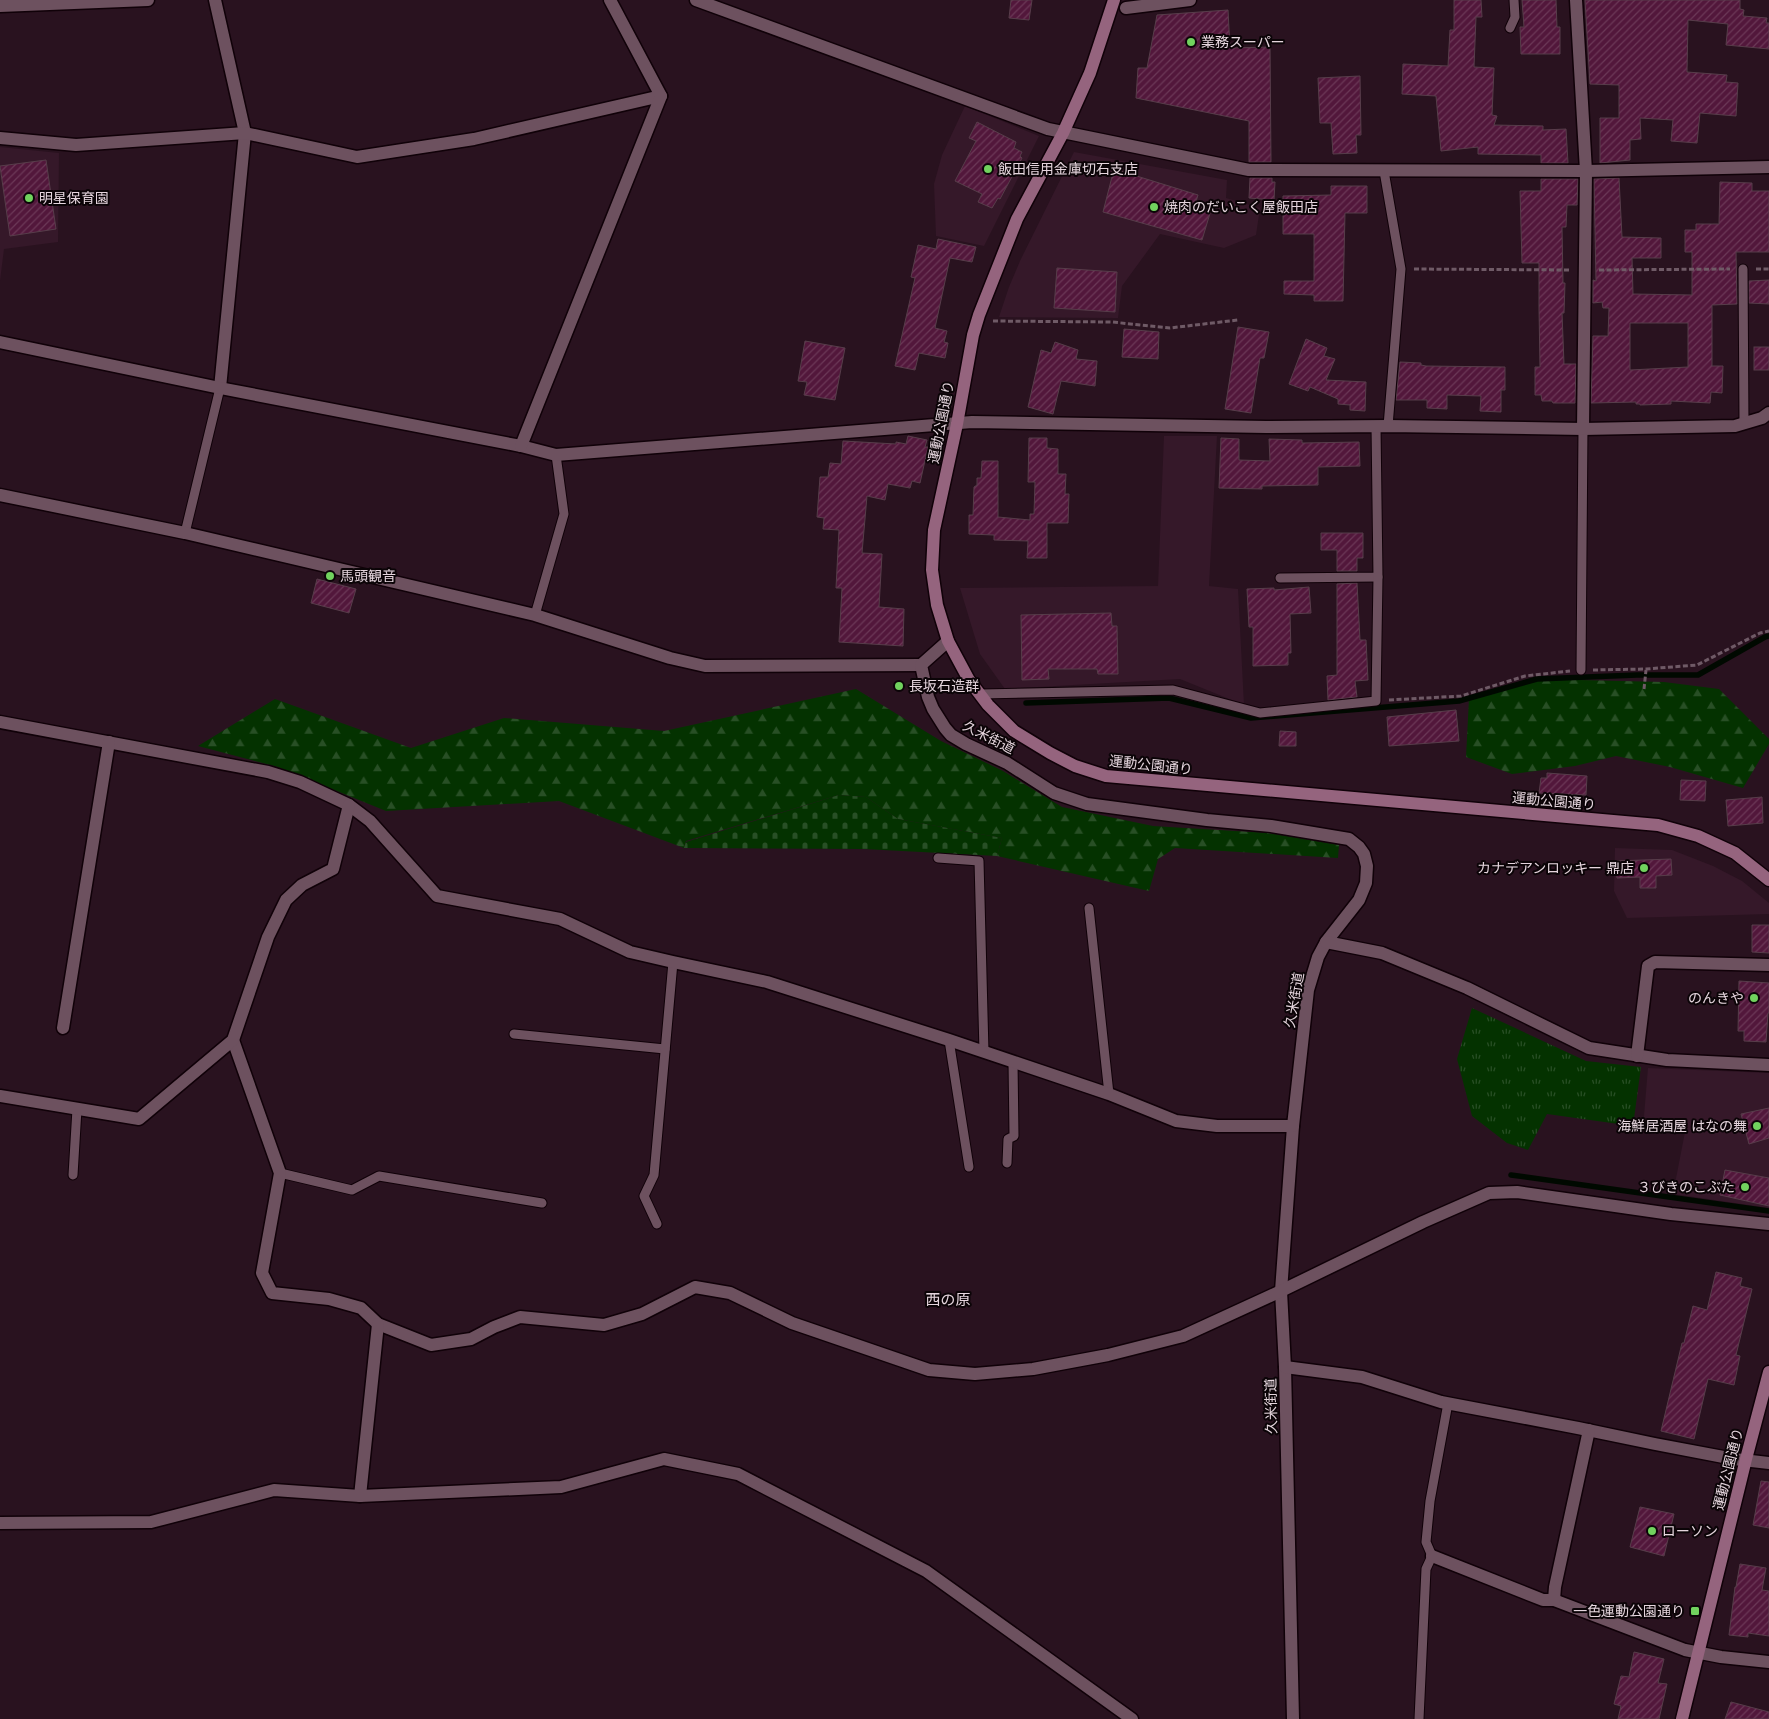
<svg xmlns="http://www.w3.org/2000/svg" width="1769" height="1719" font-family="'Varela Round','Noto Sans JP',sans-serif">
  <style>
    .built { fill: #351829 }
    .grass { fill: url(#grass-tufts) }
    .forest { fill: url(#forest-firs) }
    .cemetery { fill: url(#cemetery-stones) }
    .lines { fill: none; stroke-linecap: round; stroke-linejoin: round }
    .stream { stroke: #000900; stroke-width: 5.5 }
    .building { fill: url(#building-hatch); stroke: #573d4a; fill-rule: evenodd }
    .lane-casing { stroke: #100108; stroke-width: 11 }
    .street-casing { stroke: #100108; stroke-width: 15 }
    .secondary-casing { stroke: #100108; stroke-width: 15 }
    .path { stroke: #6f5a66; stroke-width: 3; stroke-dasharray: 5 2.5; stroke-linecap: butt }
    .lane { stroke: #6d515f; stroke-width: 9 }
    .street { stroke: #6d515f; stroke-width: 12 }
    .secondary { stroke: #95647e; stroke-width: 12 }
    .poi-dot { fill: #71d25e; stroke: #0b0407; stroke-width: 2 }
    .labels { text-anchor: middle; stroke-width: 4; stroke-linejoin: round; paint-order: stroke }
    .poi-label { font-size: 14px; fill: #e5d5dd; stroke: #0b0407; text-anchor: start }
    .street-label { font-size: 14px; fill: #e5d5dd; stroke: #0b0407 }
    .neighbourhood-label { font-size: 15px; fill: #e5d5dd; stroke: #0b0407 }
  </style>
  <defs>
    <pattern id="grass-tufts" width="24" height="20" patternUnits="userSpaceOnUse" patternTransform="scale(1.25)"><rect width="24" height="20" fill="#043200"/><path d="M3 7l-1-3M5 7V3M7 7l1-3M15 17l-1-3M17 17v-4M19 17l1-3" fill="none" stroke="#284f25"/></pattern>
    <pattern id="forest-firs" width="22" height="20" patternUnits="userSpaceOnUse" patternTransform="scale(1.25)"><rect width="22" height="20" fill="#043200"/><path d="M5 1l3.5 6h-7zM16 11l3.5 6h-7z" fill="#284f25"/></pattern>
    <pattern id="cemetery-stones" width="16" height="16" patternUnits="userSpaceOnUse" patternTransform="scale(1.25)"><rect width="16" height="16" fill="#043200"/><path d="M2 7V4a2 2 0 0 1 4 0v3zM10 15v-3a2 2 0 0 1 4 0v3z" fill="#284f25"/></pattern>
    <pattern id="building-hatch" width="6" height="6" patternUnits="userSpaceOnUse" patternTransform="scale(1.25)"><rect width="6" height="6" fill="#52173b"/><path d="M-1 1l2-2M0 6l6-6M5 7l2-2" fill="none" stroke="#6b3857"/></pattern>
  </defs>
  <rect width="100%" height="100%" fill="#29121f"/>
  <g class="built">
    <polygon points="965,106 1039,136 984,246 936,236 934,184 942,155"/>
    <polygon points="0,147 59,153 58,242 4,249 0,281"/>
    <polygon points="1074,152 1227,180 1226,198 1260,208 1256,235 1224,248 1160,234 1122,286 1118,318 999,317 1009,287 1020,261"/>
    <polygon points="1164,436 1217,436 1209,586 1238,589 1244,705 1180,679 1005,689 980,654 960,588 1158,586"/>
    <polygon points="1615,848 1672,850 1713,866 1742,881 1769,903 1769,914 1627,918 1614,891"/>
    <polygon points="1648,1068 1769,1073 1769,1208 1673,1194 1685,1132 1643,1128"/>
  </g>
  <polygon class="grass" points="1472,1008 1586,1061 1641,1067 1633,1126 1547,1114 1528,1150 1507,1143 1472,1116 1457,1059"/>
  <g class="forest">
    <polygon points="1537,679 1664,682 1719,689 1769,739 1769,744 1743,788 1670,767 1616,756 1575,766 1512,774 1466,757 1469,699"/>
    <polygon points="856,689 941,741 1003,771 1062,807 1153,826 1268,833 1339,845 1338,858 1175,848 1158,859 1149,891 997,856 1002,838 898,819 866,797 839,795 686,841 684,848 559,801 386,811 278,767 198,746 275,699 411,748 504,718 664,731"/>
  </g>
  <polygon class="cemetery" points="839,795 866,797 898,819 1002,838 997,856 864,849 684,848 686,842"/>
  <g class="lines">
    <g class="stream">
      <polyline points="1026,703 1169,698 1251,718 1459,701 1537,679 1637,675 1698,675 1765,637 1769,636"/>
      <polyline points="1511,1175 1769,1211"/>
    </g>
  </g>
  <g class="building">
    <polygon points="1011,0 1032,0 1029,20 1009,18"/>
    <polygon points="1454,0 1481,0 1482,17 1476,17 1474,67 1494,68 1492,115 1497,116 1494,125 1543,126 1543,130 1566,129 1568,163 1541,163 1541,155 1478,154 1478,147 1441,151 1436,96 1402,94 1403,64 1448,66 1450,30 1454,30"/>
    <polygon points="1522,0 1556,0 1557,27 1560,27 1560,54 1521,54 1520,27 1524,27"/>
    <polygon points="1585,0 1740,0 1740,9 1744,10 1743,16 1767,18 1766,23 1769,23 1769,49 1726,45 1728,24 1688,20 1687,72 1727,75 1726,82 1738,83 1736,116 1700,113 1697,143 1671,141 1673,120 1640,118 1641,139 1630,140 1630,160 1600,163 1600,118 1619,118 1619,85 1590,84"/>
    <polygon points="1228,10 1230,48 1270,47 1271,162 1249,162 1249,121 1136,98 1138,68 1147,68 1157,15"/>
    <polygon points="1360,76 1361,135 1356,135 1357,153 1333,154 1331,123 1320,123 1318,78"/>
    <polygon points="977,122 1016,142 1014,148 1022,152 1020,156 1022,158 1000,199 998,198 992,208 978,202 982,194 955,181 976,141 969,138"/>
    <polygon points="46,160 56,229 10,236 0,166"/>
    <polygon points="1114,169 1198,195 1195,205 1211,210 1202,240 1103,212"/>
    <polygon points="1250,178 1272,178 1272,182 1275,182 1274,200 1249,198"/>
    <path d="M1619,178L1622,237L1661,238V258H1632L1633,294L1692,295V252H1685V230H1696V224H1719L1720,182L1752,183V191H1769V252H1736L1737,304L1712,305V366H1723L1722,393L1711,392L1710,403L1671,401V404L1640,405V404H1636V402L1591,403L1593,336H1608L1609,308H1603L1602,302L1593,303V280L1596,281L1594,179ZM1630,323H1688V367L1630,370Z"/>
    <polygon points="1541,179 1578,179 1577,205 1567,205 1566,227 1562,227 1563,283 1565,283 1564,313 1562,313 1564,364 1576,364 1575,403 1553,403 1552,401 1542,401 1541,395 1535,395 1535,367 1540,367 1539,308 1539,263 1522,263 1520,191 1541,191"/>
    <polygon points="1331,186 1367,186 1367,213 1345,213 1343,301 1314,301 1314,295 1284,294 1284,281 1314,281 1314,234 1283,234 1283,196 1331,195"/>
    <polygon points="938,239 976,247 972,262 950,258 935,328 947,331 944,342 948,343 945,358 919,353 915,370 895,366 915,278 911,277 918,245 936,249"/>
    <polygon points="1057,268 1117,272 1115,312 1054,308"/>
    <polygon points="1769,280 1769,304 1749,303 1749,281"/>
    <polygon points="1238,327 1269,332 1264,358 1260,358 1251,413 1225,409"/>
    <polygon points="1124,329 1159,332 1158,359 1122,357"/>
    <polygon points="1306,339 1327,348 1324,356 1335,359 1326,380 1366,382 1365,411 1350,410 1350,405 1338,404 1338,399 1310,387 1308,391 1289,384"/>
    <polygon points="805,341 845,348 835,400 804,395 807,382 798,381"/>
    <polygon points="1055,342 1078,350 1076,359 1097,361 1095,386 1061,381 1053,414 1028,407 1041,350 1051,353"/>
    <rect x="1754" y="347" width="15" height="23"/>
    <polygon points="1400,362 1421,363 1421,365 1426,366 1505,367 1505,390 1501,390 1501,412 1480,411 1481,396 1447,395 1447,409 1427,408 1427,400 1396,400"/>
    <polygon points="908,436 927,440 925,447 928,447 920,483 912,481 910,488 888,484 885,500 867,496 862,553 882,554 879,607 904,609 903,646 839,642 842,588 836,588 839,530 823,529 824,518 817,517 820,477 828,477 830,463 841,464 843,441 896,444 896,442 906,444"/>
    <polygon points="1029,438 1047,438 1047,448 1058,449 1058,474 1066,474 1065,494 1069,494 1068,523 1047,523 1047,558 1027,558 1028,541 994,540 994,535 969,534 969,515 973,515 974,487 977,485 977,478 981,478 982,461 998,461 998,517 1030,520 1030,514 1034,514 1035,482 1028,482"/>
    <polygon points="1221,438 1239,439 1239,460 1270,461 1269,439 1302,440 1302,443 1359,442 1360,466 1318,467 1318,485 1262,486 1262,489 1219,488"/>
    <polygon points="1321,533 1363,533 1363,558 1357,558 1357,571 1337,571 1337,550 1321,550"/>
    <polygon points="317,579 356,589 349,613 311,603"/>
    <polygon points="1357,583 1360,640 1366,640 1368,680 1355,681 1357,697 1328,700 1327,676 1337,675 1337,584"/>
    <polygon points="1309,587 1311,613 1290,614 1291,653 1288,653 1288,665 1253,666 1253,627 1249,627 1247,589 1274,588 1274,590"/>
    <polygon points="1111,613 1112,626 1117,626 1118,674 1098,674 1097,669 1048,669 1049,679 1022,680 1021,615"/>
    <polygon points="1456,710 1459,741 1389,746 1387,717"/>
    <polygon points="1280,731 1296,732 1296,746 1279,746"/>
    <polygon points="1547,773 1587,776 1586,795 1539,793 1541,778 1547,778"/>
    <polygon points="1681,780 1706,781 1705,801 1680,800"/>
    <polygon points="1762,797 1763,823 1728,826 1726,800"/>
    <polygon points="1671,859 1672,875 1656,876 1656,888 1640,888 1640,877 1617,878 1616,861"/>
    <polygon points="1752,925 1769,925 1769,953 1752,952"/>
    <polygon points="1739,981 1769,983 1769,1013 1768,1013 1766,1042 1744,1041 1744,1031 1738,1031"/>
    <polygon points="1769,1108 1769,1138 1749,1144 1741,1114"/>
    <polygon points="1725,1170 1769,1178 1769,1206 1720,1195"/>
    <polygon points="1716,1272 1742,1278 1740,1286 1752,1289 1736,1355 1740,1356 1734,1385 1708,1379 1694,1439 1661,1431 1682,1343 1684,1343 1693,1306 1707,1310"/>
    <polygon points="1761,1481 1769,1482 1769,1528 1753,1525"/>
    <polygon points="1640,1507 1674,1514 1664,1556 1630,1547"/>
    <polygon points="1740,1564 1766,1568 1762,1590 1769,1591 1769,1636 1748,1633 1748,1637 1729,1635 1735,1587 1736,1587"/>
    <polygon points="1634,1652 1664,1659 1658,1683 1667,1684 1659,1719 1618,1719 1621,1706 1614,1704 1621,1676 1629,1677"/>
    <polygon points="1731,1702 1769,1712 1769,1719 1725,1719"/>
  </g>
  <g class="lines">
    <defs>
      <g id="lane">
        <polyline points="1510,28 1515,17 1514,0"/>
        <polyline points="1384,171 1401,269 1388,426"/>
        <polyline points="1743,269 1744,424"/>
        <polyline points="185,533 220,388"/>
        <polyline points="1280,578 1378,577 1376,426"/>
        <polyline points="535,615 564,514 556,455"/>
        <polyline points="1581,670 1583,429"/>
        <polyline points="980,694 1173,690 1260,713 1376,701 1378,577"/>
        <polyline points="938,858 979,861 984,1052"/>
        <polyline points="1089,908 1109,1094"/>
        <polyline points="514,1034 665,1049"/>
        <polyline points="949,1040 969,1167"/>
        <polyline points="1007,1163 1008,1139 1014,1136 1013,1062"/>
        <polyline points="280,1173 352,1190 379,1176 542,1203"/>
        <polyline points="73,1175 77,1109"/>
        <polyline points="657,1224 644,1196 654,1175 673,962"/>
        <polyline points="1419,1719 1426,1569 1432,1556 1426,1542 1430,1501 1448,1403"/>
      </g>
      <g id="street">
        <polyline points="215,0 245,133 220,388"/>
        <polyline points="696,0 1048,129 1249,170 1586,171 1769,167"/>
        <polyline points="1576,0 1586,171 1583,429"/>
        <polyline points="0,6 148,0"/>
        <polyline points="1126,8 1190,0"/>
        <polyline points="0,138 76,145 245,133 357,157 474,139 661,96"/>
        <polyline points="0,342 220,388 521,446 556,455 972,422 1266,427 1388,426 1583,429 1735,426 1762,418 1769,413"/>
        <polyline points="521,446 661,96 610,0"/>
        <polyline points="0,495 185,533 535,615 670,658 705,666 921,665"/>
        <polyline points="948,641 921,665 928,697 933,709 945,728 951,735 966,744 1007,763 1054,793 1087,804 1207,820 1271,826 1349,839 1359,847 1364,854 1367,866 1366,883 1359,900 1326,942 1318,957 1308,990 1293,1126 1281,1291 1285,1367 1293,1719"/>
        <polyline points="0,722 268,772 300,782 349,805 370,821 437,896 560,919 630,952 673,962 767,982 949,1040 1109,1094 1176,1121 1217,1126 1293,1126"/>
        <polyline points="1326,942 1382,953 1467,988 1589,1048 1667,1060 1769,1065"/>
        <polyline points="63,1028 109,742"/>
        <polyline points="233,1040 280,1173 262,1273 272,1293 329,1299 361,1308 378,1324 431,1345 471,1339 494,1327 520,1317 604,1325 642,1314 695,1287 730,1293 792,1323 929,1370 975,1374 1033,1369 1108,1355 1183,1336 1281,1291 1423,1222 1489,1193 1517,1192 1671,1214 1769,1224"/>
        <polyline points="1637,1056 1648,966 1655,962 1769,965"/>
        <polyline points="0,1096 139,1119 233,1040 268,937 286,900 302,885 333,869 349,805"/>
        <polyline points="1285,1367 1362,1377 1441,1402 1578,1428 1655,1444 1734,1459 1769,1463"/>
        <polyline points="360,1496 378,1324"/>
        <polyline points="0,1523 151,1522 274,1490 360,1496 561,1487 664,1459 738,1474 926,1571 1132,1719"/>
        <polyline points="1432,1556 1543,1600 1554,1600 1685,1650 1721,1657 1769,1662"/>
        <polyline points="1554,1600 1555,1587 1589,1430"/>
      </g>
      <g id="secondary">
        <polyline points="1114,0 1090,73 1063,133 1017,219 979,315 973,335 957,424 934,530 932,570 937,605 948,641 969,680 988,705 1014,731 1050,753 1075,766 1106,776 1658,825 1698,836 1735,853 1769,880"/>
        <polyline points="1682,1719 1746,1459 1769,1372"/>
      </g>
    </defs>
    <use href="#lane" class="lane-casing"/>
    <use href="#street" class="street-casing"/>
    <use href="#secondary" class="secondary-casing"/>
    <g class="path">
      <polyline points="1414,269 1570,270"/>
      <polyline points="1756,269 1769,269"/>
      <polyline points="1599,270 1730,269"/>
      <polyline points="993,321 1112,322 1170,328 1238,320"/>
      <polyline points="1593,670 1646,669 1697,665 1760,633 1769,631"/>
      <polyline points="1644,689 1646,670"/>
      <polyline points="1389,700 1461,696 1525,676 1570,671"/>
    </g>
    <use href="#lane" class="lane"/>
    <use href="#street" class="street"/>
    <use href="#secondary" class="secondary"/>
  </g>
  <g class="poi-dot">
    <circle cx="1191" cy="42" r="5"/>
    <circle cx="988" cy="169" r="5"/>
    <circle cx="29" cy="198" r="5"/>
    <circle cx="1154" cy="207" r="5"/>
    <circle cx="330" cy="576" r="5"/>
    <circle cx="899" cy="686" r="5"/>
    <circle cx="1644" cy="868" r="5"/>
    <circle cx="1754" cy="998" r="5"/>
    <circle cx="1757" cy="1126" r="5"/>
    <circle cx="1745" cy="1187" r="5"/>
    <circle cx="1652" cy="1531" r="5"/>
    <rect x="1690" y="1606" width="10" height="10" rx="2.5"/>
  </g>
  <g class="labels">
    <g class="poi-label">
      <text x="1201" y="47">業務スーパー</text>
      <text x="998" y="174">飯田信用金庫切石支店</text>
      <text x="39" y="203">明星保育園</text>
      <text x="1164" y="212">焼肉のだいこく屋飯田店</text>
      <text x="340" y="581">馬頭観音</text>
      <text x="909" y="691">長坂石造群</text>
      <text x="1634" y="873" text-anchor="end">カナデアンロッキー 鼎店</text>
      <text x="1744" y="1003" text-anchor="end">のんきや</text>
      <text x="1747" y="1131" text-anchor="end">海鮮居酒屋 はなの舞</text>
      <text x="1735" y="1192" text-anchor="end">３びきのこぶた</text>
      <text x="1662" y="1536">ローソン</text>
      <text x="1685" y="1616" text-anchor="end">一色運動公園通り</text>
    </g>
    <g class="street-label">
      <text transform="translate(941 422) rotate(-79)" y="5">運動公園通り</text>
      <text transform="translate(989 737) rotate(27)" y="5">久米街道</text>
      <text transform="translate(1151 765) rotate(6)" y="5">運動公園通り</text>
      <text transform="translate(1554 801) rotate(5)" y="5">運動公園通り</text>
      <text transform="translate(1294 1000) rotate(-80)" y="5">久米街道</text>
      <text transform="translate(1271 1406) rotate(-91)" y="5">久米街道</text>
      <text transform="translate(1728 1469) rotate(-76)" y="5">運動公園通り</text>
    </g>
    <g class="neighbourhood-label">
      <text x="948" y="1305">西の原</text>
    </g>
  </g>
</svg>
